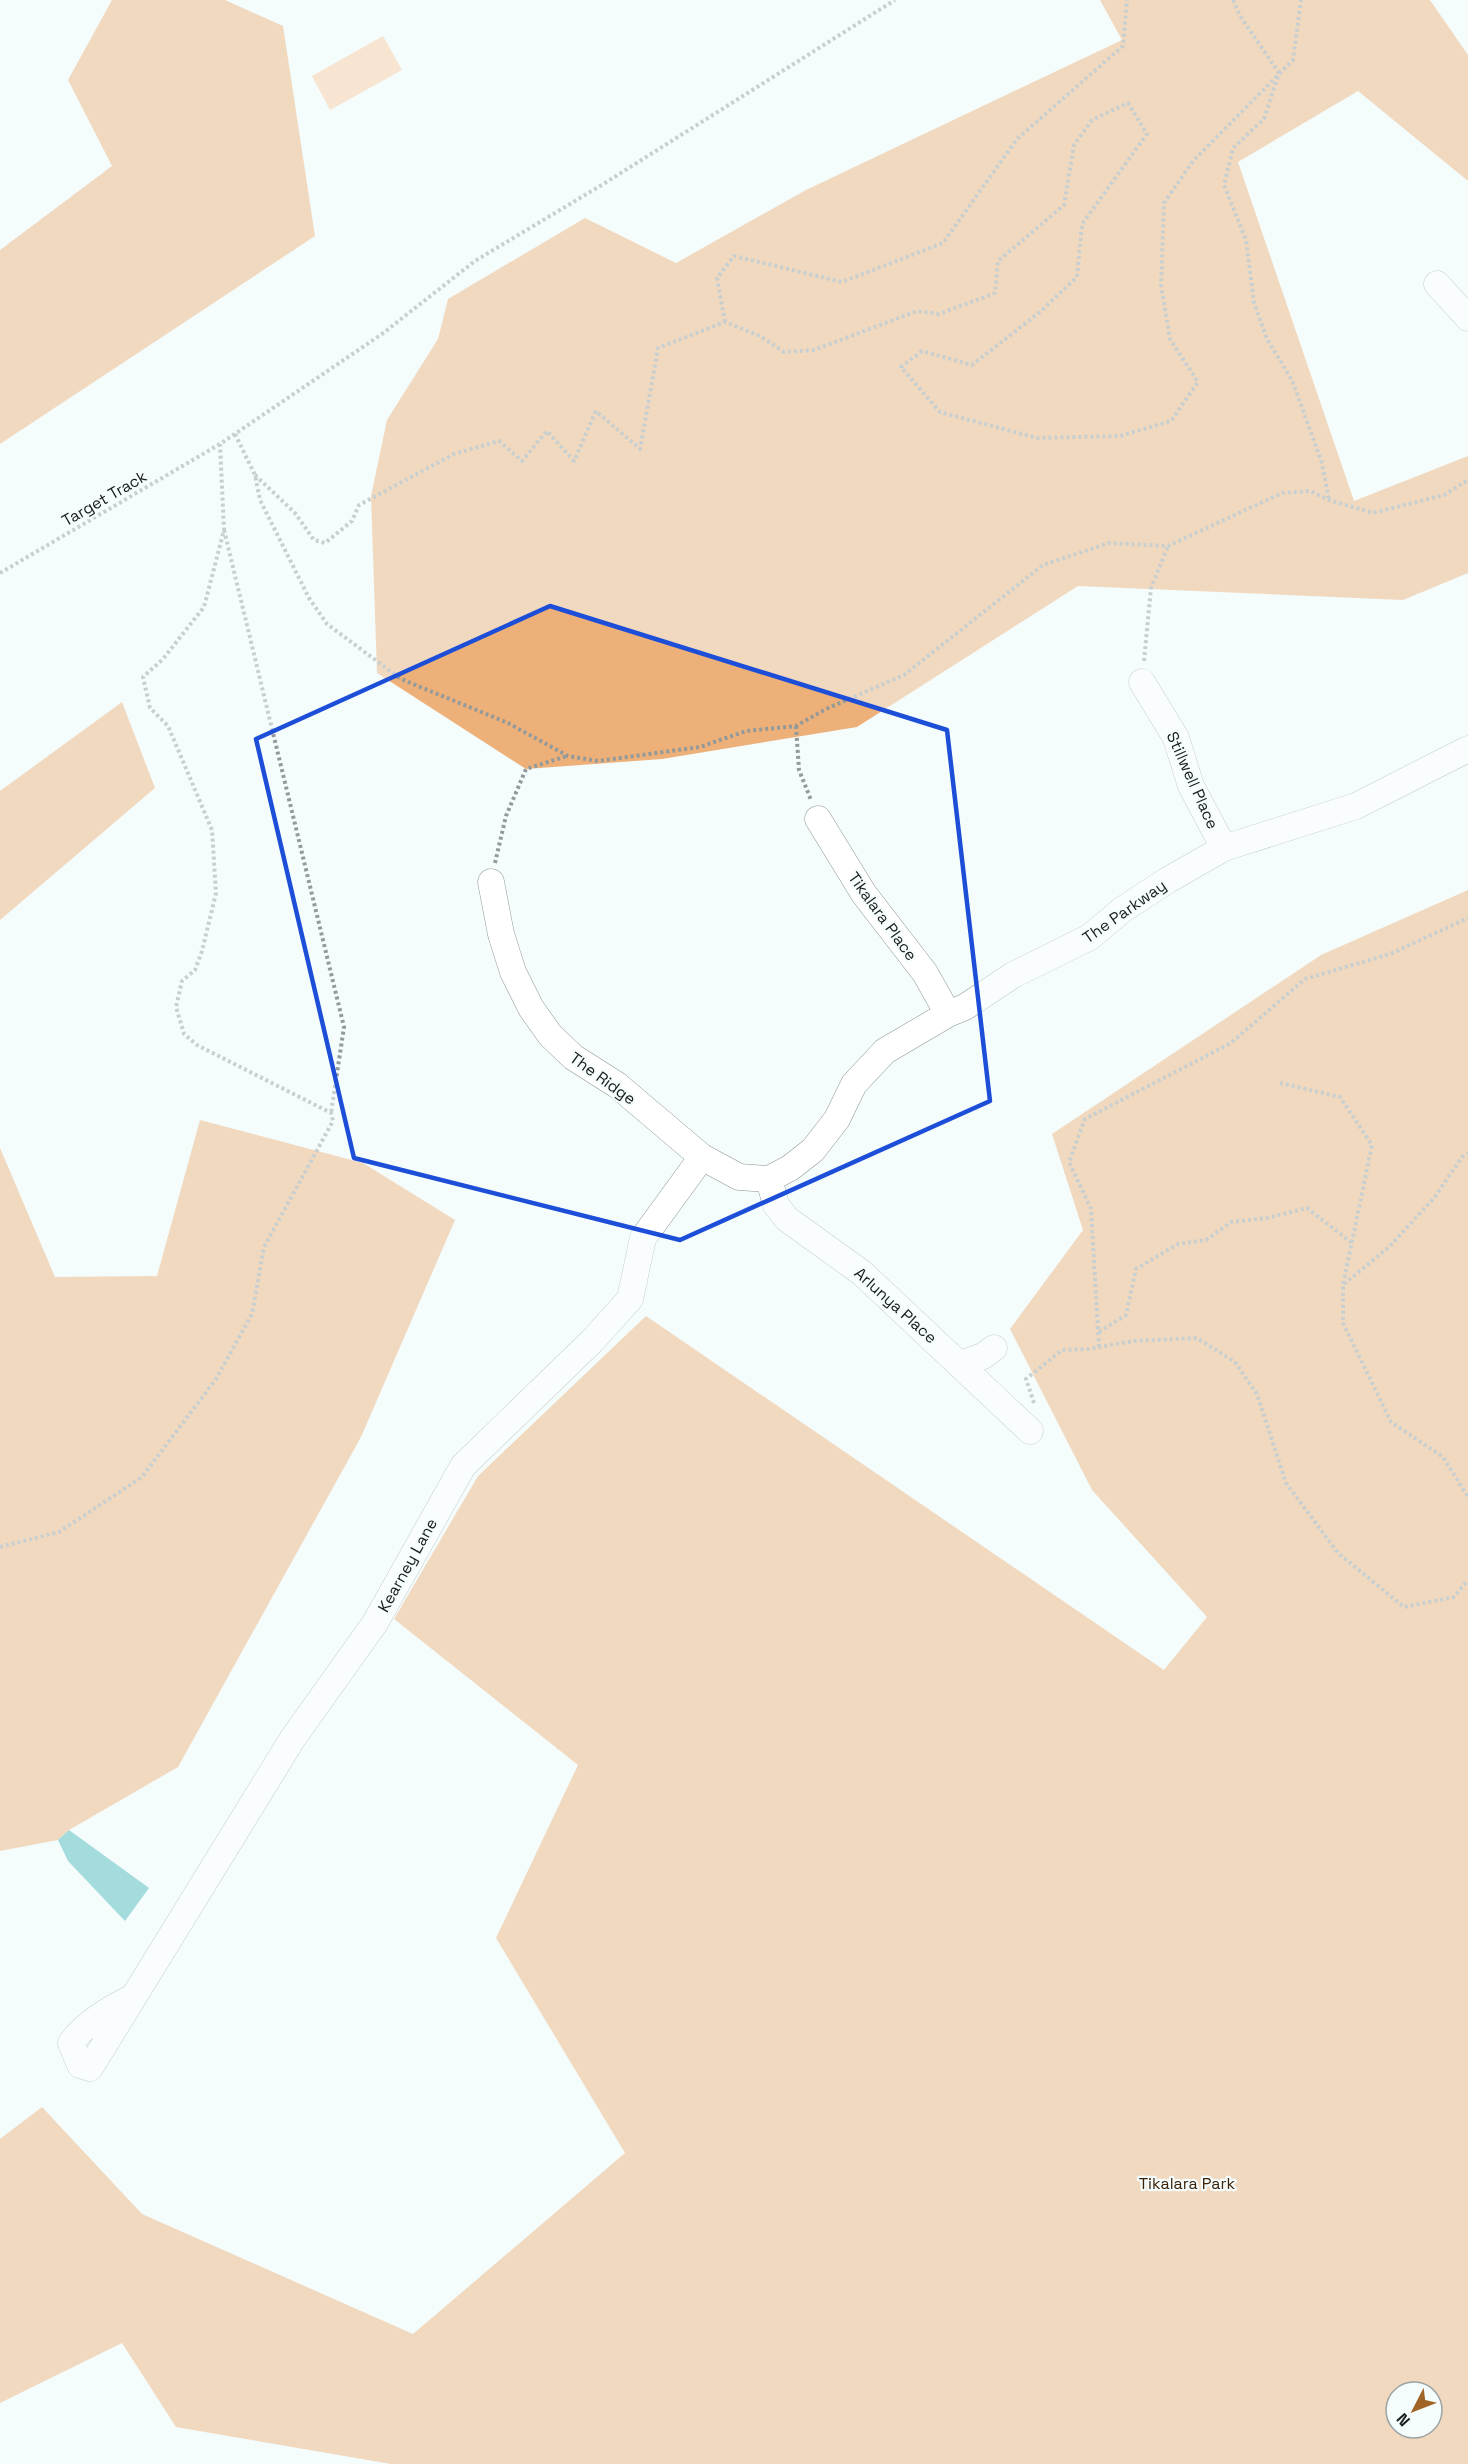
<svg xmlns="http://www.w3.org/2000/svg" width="1468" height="2464" font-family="'Space Grotesk',sans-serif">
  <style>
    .green { fill: #fbca9f }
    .forest { fill: #edb079; fill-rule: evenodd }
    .water { fill: #43b4b9 }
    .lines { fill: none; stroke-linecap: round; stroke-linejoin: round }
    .minor-casing { stroke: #8f9696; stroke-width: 27 }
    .path { stroke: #949a9a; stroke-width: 4; stroke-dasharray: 3 3; stroke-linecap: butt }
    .minor { stroke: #fff; stroke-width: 26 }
    .marked { fill: none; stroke: #1d4ed8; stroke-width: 4.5; stroke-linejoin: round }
    .labels { text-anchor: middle; stroke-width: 4.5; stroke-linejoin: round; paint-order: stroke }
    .street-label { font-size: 16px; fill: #191c1c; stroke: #f4fcfc }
    .park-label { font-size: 16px; fill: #3b230a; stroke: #f4fcfc }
  </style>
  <rect width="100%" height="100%" fill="#f4fcfc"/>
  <polygon class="green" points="383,36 402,70 330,110 312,76"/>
  <g class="forest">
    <polygon points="112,0 225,0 283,26 315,236 0,444 0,250 112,166 68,80"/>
    <polygon points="1100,0 1430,0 1468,55 1468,181 1358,91 1238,162 1354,501 1468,456 1468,573 1403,600 1078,586 857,727 662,759 526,769 377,673 371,496 387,420 438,339 448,299 585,218 676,263 806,190 1122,40"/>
    <polygon points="122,702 155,788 0,920 0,791"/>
    <path d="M1468,890V2464H391L176,2427L122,2343L0,2403V2139L42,2107L142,2214L413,2334L625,2153L496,1938L578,1765L394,1619L478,1476L646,1316L1164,1670L1207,1617L1092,1490L1010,1329L1083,1230L1052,1134L1321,955ZM1396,2392H1432V2428H1396Z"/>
    <polygon points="200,1120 363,1163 455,1220 361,1437 178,1767 69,1830 58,1840 0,1851 0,1148 55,1277 157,1276"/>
  </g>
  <polygon class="water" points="69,1830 149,1888 125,1921 68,1861 58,1840"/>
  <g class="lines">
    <defs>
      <g id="minor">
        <polyline points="1437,284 1468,318"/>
        <polyline points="1142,682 1176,738 1191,786 1224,848"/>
        <polyline points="818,819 864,894 925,973 948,1014"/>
        <polyline points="491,882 501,934 513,972 531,1008 550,1035 573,1057 617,1085 702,1157 739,1177 769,1179"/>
        <polyline points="769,1179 790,1168 813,1150 837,1119 854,1084 885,1051 948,1014 965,1007 1013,975 1090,937 1122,910 1168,880 1224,848 1356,806 1468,749"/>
        <polyline points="769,1179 776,1205 787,1219 862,1273 1030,1431"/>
        <polyline points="961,1364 983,1356 994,1348"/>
        <path d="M133,1997C110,2009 86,2022 71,2043L80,2065L90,2068L293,1738L375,1623L463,1466L592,1341L630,1299L643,1238L702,1157"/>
      </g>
    </defs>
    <use href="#minor" class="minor-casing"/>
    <g class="path">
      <polyline points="1233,0 1240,16 1279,73 1264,119 1233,148 1224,185 1246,240 1254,303 1267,339 1292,380 1322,463 1329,500"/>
      <polyline points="725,322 717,278 734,256 842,282 943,243 1017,139 1123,46 1127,0"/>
      <polyline points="235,434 255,475 260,500 309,598 327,624 401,679 508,723 568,756 598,761 700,747 746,731 796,726 826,709 904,675 1043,565 1109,543 1168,546 1282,493 1310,491 1329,500 1373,513 1444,495 1468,480"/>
      <polyline points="255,475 295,513 314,540 325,543 352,521 359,505 454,454 499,441 522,461 547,431 574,461 596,411 640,449 658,348 725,322 760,336 784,352 814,350 917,311 939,314 995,293 998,261 1064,205 1074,145 1092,120 1128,103 1147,134 1082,224 1077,277 1040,312 972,365 922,351 901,367 940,412 1037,438 1120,436 1171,421 1198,382 1170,339 1161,285 1164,203 1193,161 1293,60 1301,0"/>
      <polyline points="224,530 344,1027 331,1113"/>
      <polyline points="0,573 220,444 382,334 475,261 605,183 895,0"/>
      <polyline points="1144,661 1151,588 1168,546"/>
      <polyline points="796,726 799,770 811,800"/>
      <polyline points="495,863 506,816 526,769 567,756"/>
      <polyline points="1280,1083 1340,1097 1372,1145 1343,1285 1343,1323 1391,1422 1443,1457 1468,1497"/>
      <polyline points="1344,1284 1389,1247 1434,1198 1462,1157 1468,1153"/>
      <polyline points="1099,1332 1126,1315 1136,1269 1178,1244 1206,1240 1231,1222 1267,1218 1307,1208 1352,1243"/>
      <polyline points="1099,1347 1091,1209 1069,1162 1085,1119 1231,1043 1305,979 1390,954 1468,918"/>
      <polyline points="1034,1403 1026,1379 1062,1350 1088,1349 1134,1341 1197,1338 1235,1362 1257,1394 1286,1483 1338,1553 1404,1607 1454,1597 1468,1580"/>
      <polyline points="0,1547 59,1532 142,1477 216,1379 252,1314 264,1247 333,1121 331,1113 197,1045 184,1034 176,1007 182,981 195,970 202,951 216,893 212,830 168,726 150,708 143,677 163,659 204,607 224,530 220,444"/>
    </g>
    <use href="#minor" class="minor"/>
  </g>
  <path d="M0 0H1468V2464H0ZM550,606L947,730L990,1101L680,1240L354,1158L256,739Z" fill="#f4fcfc" fill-opacity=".55" fill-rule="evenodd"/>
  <path class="marked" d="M550,606L947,730L990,1101L680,1240L354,1158L256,739Z"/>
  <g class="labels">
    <g class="street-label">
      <text transform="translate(104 498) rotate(-30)" y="6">Target Track</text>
      <text transform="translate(1193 780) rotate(66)" y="6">Stillwell Place</text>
      <text transform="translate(1124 911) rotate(-35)" y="6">The Parkway</text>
      <text transform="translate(883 916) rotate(54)" y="6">Tikalara Place</text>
      <text transform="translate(603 1078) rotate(36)" y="6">The Ridge</text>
      <text transform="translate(896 1305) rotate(42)" y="6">Arlunya Place</text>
      <text transform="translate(407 1565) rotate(-61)" y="6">Kearney Lane</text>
    </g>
    <g class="park-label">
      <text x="1187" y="2189">Tikalara Park</text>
    </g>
  </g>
  <g transform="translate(1414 2410) rotate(228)"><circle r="28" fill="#f4fcfc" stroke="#9ca2a2" stroke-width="1.5"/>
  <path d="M0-4.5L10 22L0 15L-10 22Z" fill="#a06426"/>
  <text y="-9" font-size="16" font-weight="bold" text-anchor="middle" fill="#191c1c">N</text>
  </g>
</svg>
